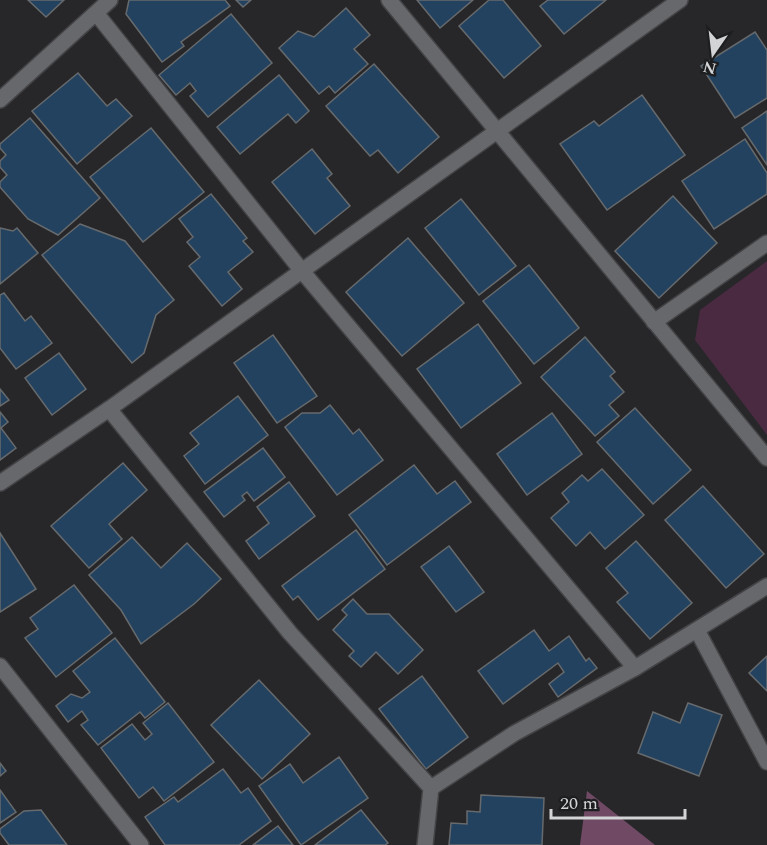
<svg xmlns="http://www.w3.org/2000/svg" width="767" height="845" font-family="Spectral,serif">
  <style>
    .green { fill: #4a2a40 }
    .forest { fill: #704a64 }
    .building { fill: #224260; stroke: #676a6c; stroke-width: 1.5 }
    .lines { fill: none; stroke-linecap: round; stroke-linejoin: round }
    .street-casing { stroke: #434346; stroke-width: 18 }
    .street { stroke: #67686b; stroke-width: 15 }
  </style>
  <rect width="100%" height="100%" fill="#27272a"/>
  <polygon class="green" points="767,261 767,435 695,340 700,310"/>
  <polygon class="forest" points="587,791 655,845 580,845"/>
  <g class="building">
    <polygon points="28,0 64,0 46,17"/>
    <polygon points="129,0 225,0 230,6 181,42 184,46 162,62 126,14"/>
    <polygon points="236,0 251,0 243,7"/>
    <polygon points="417,0 473,0 440,28"/>
    <polygon points="489,0 503,0 541,46 504,78 459,26"/>
    <polygon points="548,0 606,0 564,34 540,6"/>
    <polygon points="346,8 370,35 354,49 368,64 335,93 329,86 319,94 279,48 298,31 314,37"/>
    <polygon points="231,14 272,63 208,117 190,96 196,91 190,83 176,95 159,75"/>
    <polygon points="755,32 767,50 767,98 735,118 701,66"/>
    <polygon points="374,64 439,137 398,173 378,150 370,156 326,106"/>
    <polygon points="78,73 107,106 116,99 132,116 77,164 32,111"/>
    <polygon points="279,75 309,111 296,123 288,114 240,154 217,127"/>
    <polygon points="642,95 685,155 607,210 560,144 594,121 599,126"/>
    <polygon points="767,111 767,165 742,128"/>
    <polygon points="30,118 100,198 58,235 28,219 0,187 0,182 7,175 0,167 0,161 6,155 0,148 0,144"/>
    <polygon points="151,128 204,192 143,242 90,177"/>
    <polygon points="745,139 767,173 767,194 714,229 682,181"/>
    <polygon points="312,149 332,174 327,178 350,206 315,234 272,182"/>
    <polygon points="211,194 247,238 243,241 253,252 228,272 242,289 222,306 189,266 200,257 187,242 193,237 179,219"/>
    <polygon points="673,196 717,243 659,298 615,251"/>
    <polygon points="461,199 516,266 479,295 425,228"/>
    <polygon points="80,224 125,241 174,300 156,315 144,353 132,363 42,255"/>
    <polygon points="0,228 13,231 17,228 38,253 0,284"/>
    <polygon points="408,238 464,303 402,356 346,292"/>
    <polygon points="529,265 579,328 534,364 483,301"/>
    <polygon points="4,293 25,321 31,316 52,343 16,369 0,348 0,295"/>
    <polygon points="478,324 521,383 461,428 417,369"/>
    <polygon points="273,335 317,396 277,423 234,363"/>
    <polygon points="585,337 615,372 610,376 624,392 609,405 619,416 595,436 541,377"/>
    <polygon points="59,353 86,389 52,415 25,378"/>
    <polygon points="0,389 9,400 0,406"/>
    <polygon points="238,396 268,435 205,484 184,456 199,444 190,433"/>
    <polygon points="330,405 353,434 359,429 383,460 337,495 285,427 302,413 320,413"/>
    <polygon points="635,408 691,470 653,504 597,442"/>
    <polygon points="0,412 8,422 1,428 16,448 0,460"/>
    <polygon points="552,413 582,454 527,495 497,454"/>
    <polygon points="263,448 285,477 254,501 247,492 242,496 245,500 224,517 204,492"/>
    <polygon points="123,463 147,490 109,524 122,539 89,568 51,526"/>
    <polygon points="414,465 437,494 455,481 471,502 387,565 349,515"/>
    <polygon points="602,469 644,515 605,549 590,532 576,546 551,518 569,502 562,493 582,475 588,481"/>
    <polygon points="289,482 315,516 259,559 246,541 269,523 257,507"/>
    <polygon points="703,486 764,554 726,588 665,520"/>
    <polygon points="356,530 385,569 318,620 298,596 293,600 282,586"/>
    <polygon points="0,533 36,589 0,612"/>
    <polygon points="132,537 161,568 187,543 221,579 194,604 141,644 121,610 89,575"/>
    <polygon points="636,541 692,603 650,639 617,602 628,593 606,568"/>
    <polygon points="449,546 484,592 456,612 421,567"/>
    <polygon points="74,585 112,633 56,677 25,638 38,629 30,618"/>
    <polygon points="353,599 367,614 389,614 423,650 398,674 376,652 361,667 349,656 354,651 333,630 347,615 342,610"/>
    <polygon points="534,630 549,651 569,636 586,661 589,658 597,668 558,697 549,684 564,672 558,663 503,704 478,671"/>
    <polygon points="115,638 165,702 145,718 140,712 98,745 81,725 88,720 82,711 68,722 56,706 71,694 82,698 90,692 73,671"/>
    <polygon points="767,656 767,691 749,673"/>
    <polygon points="422,676 468,737 426,769 379,709"/>
    <polygon points="259,680 310,734 262,779 211,725"/>
    <polygon points="168,703 214,762 164,801 153,787 139,798 101,748 132,724 145,740 152,734 143,723"/>
    <polygon points="688,703 722,715 699,776 638,753 653,712 680,723"/>
    <polygon points="339,757 368,798 301,845 259,786 290,764 303,783"/>
    <polygon points="0,763 6,771 0,776"/>
    <polygon points="223,769 241,793 248,788 271,821 239,845 165,845 145,817 174,797 178,802"/>
    <polygon points="0,790 16,812 0,823"/>
    <polygon points="481,795 544,798 542,845 449,845 451,823 467,824 467,811 480,812"/>
    <polygon points="41,810 67,845 9,845 0,833 0,829 24,811"/>
    <polygon points="361,810 388,843 385,845 315,845"/>
    <polygon points="278,826 293,845 253,845"/>
  </g>
  <g class="lines">
    <defs>
      <g id="street">
        <polyline points="389,0 767,458"/>
        <polyline points="96,13 302,271 635,668"/>
        <polyline points="0,100 110,0"/>
        <polyline points="654,322 767,243"/>
        <polyline points="109,409 290,633 431,788 425,845"/>
        <polyline points="0,483 109,409 680,0"/>
        <polyline points="697,630 767,762"/>
        <polyline points="0,666 141,845"/>
        <polyline points="431,788 515,733 635,668 767,586"/>
      </g>
    </defs>
    <use href="#street" class="street-casing"/>
    <use href="#street" class="street"/>
  </g>
  <g transform="translate(713 54) rotate(194)" stroke="#1d1e20" stroke-width="4.5" paint-order="stroke">
  <path d="M0-4.5L10 22L0 15L-10 22Z" fill="#d3d4d6"/>
  <text y="-9" font-size="16" font-weight="bold" text-anchor="middle" fill="#d3d4d6">N</text>
  </g>
  <path d="M551 809v9h134v-9" fill="none" stroke="#d3d4d6" stroke-width="3"/>
  <text x="560" y="809" font-size="18" fill="#d3d4d6" stroke="#1d1e20" stroke-width="4.5" paint-order="stroke">20 m</text>
</svg>
